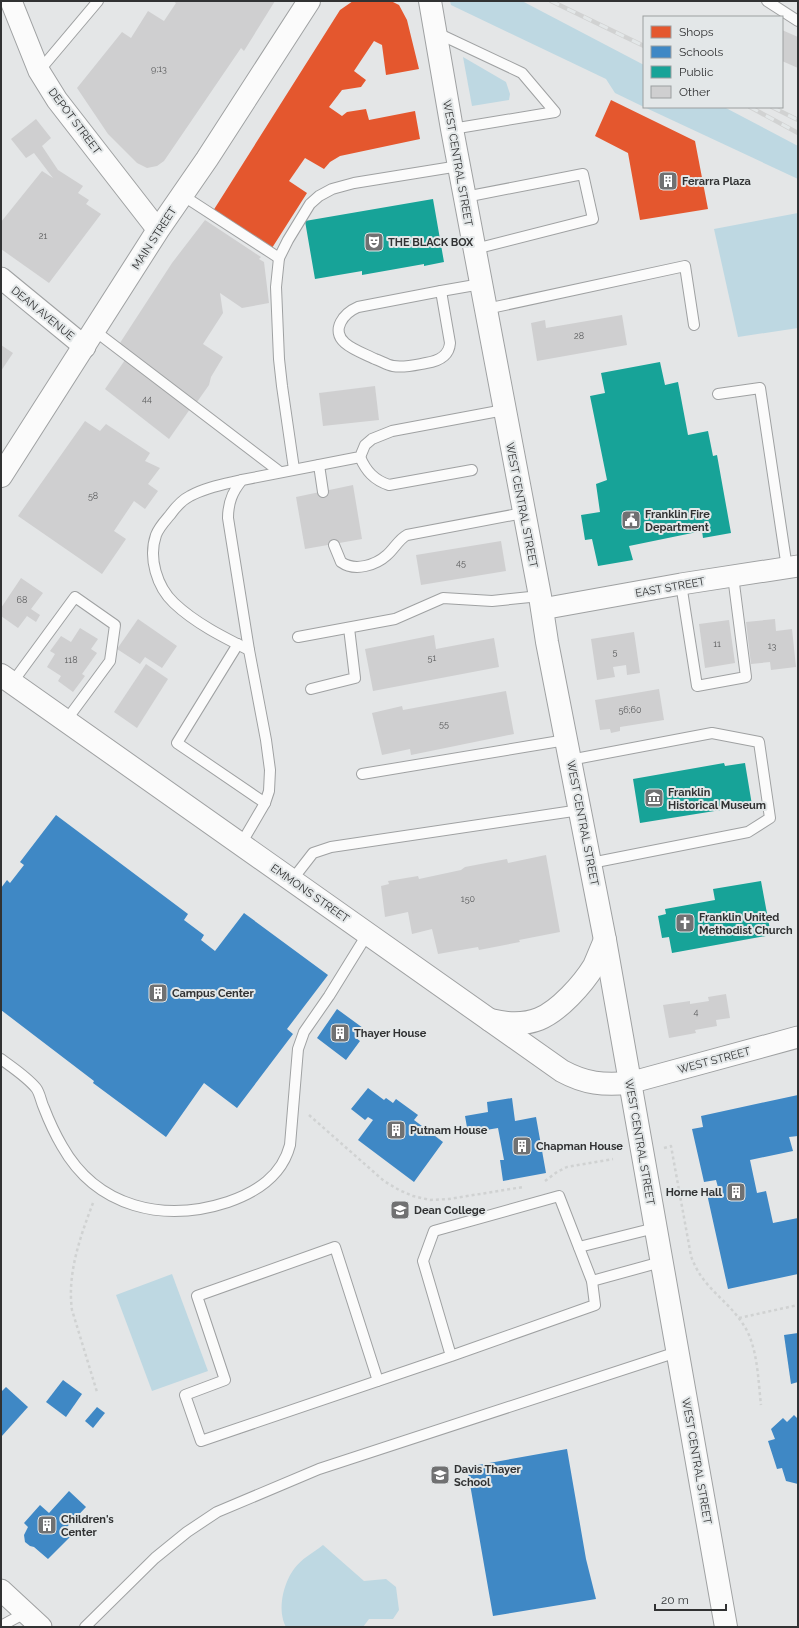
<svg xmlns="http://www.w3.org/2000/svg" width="799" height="1628" font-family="Raleway,sans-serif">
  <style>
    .green { fill: #bed8e2 }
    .shops { fill: #e4572e }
    .schools { fill: #3f88c5 }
    .public { fill: #17a398 }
    .building { fill: #cfcfd0 }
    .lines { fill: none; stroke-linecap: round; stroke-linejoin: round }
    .lane-casing { stroke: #9fa1a2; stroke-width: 12 }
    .street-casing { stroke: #9fa1a2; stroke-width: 23 }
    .secondary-casing { stroke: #9fa1a2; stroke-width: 24 }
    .path { stroke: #d0d2d2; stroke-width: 2.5; stroke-dasharray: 3 3; stroke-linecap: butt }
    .lane { stroke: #fbfbfb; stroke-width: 10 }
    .street { stroke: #fbfbfb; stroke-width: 21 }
    .secondary { stroke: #fbfbfb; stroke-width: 22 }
    .rail-casing { stroke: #d1d2d2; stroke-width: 4.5 }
    .rail { stroke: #e3e7e8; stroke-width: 3; stroke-dasharray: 9; stroke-linecap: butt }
    .labels { text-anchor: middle; stroke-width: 4; stroke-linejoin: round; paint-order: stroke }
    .number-label { font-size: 9px; fill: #595a5b }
    .street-label { font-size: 11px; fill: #313233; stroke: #e3e7e8 }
    .poi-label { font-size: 11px; font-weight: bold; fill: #313233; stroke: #e3e7e8; text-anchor: start }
  </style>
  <rect width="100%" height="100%" fill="#e4e6e7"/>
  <g class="green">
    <polygon points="450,1 522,1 644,65 644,107 615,93 606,79 451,5"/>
    <polygon points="463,57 506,82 510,94 509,100 472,106"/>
    <polygon points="644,107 724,107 798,146 798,179"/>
    <polygon points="798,213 798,328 738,337 714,229"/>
    <polygon points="172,1274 208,1371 152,1391 116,1295"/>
    <path d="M323,1545L364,1581L386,1579L396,1587L399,1610L393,1619H369L363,1627H286C277,1610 283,1584 294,1569C301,1559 313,1553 323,1545Z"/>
  </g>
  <g class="shops">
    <polygon points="353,1 391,1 399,5 407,20 419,69 386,75 382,45 374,41 354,71 366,80 361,87 342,90 329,107 342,116 347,112 366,109 369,120 415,111 420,139 340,156 330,162 324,169 305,158 289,181 307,193 272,248 213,211 340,10"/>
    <polygon points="611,100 695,141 708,209 640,220 628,153 595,136"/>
  </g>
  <g class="schools">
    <polygon points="56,815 188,914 184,920 204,935 201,940 215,951 244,913 328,975 287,1029 293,1034 237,1108 204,1083 166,1137 93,1083 94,1081 1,1010 1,888 7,880 10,883 24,865 20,862"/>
    <polygon points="337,1009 363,1028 356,1038 360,1041 346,1060 317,1038"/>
    <polygon points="368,1088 384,1100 386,1098 393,1103 396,1099 418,1115 414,1120 443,1142 414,1182 358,1140 373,1120 368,1117 365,1120 351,1109"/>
    <polygon points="798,1095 798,1136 789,1137 793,1151 750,1160 757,1193 766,1191 773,1223 798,1218 798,1274 728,1289 707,1194 719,1191 716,1180 704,1182 692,1129 703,1127 701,1116"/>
    <polygon points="512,1098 515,1121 536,1117 546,1173 503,1181 500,1160 504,1160 498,1128 468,1133 465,1116 488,1112 487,1102"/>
    <polygon points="798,1333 798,1382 791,1384 784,1335"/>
    <polygon points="63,1380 82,1394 66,1417 46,1402"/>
    <polygon points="6,1387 28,1407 1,1437 1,1392"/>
    <polygon points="97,1407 105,1413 93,1428 85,1421"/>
    <polygon points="794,1415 798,1419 798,1484 786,1481 782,1468 777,1469 768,1441 775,1439 771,1429 783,1418 787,1422"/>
    <polygon points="567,1449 586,1559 596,1599 493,1616 467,1467"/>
    <polygon points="69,1491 86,1507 64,1530 71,1536 48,1559 34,1547 30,1546 25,1542 24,1535 28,1527 24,1523 40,1505 49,1513"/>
  </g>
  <g class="public">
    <polygon points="433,199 444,262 424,266 424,264 362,275 362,271 315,279 305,221"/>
    <polygon points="660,362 665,385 678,382 688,435 708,431 713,456 717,455 731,533 703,538 702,531 629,546 633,560 598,566 592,539 585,540 581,515 600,512 596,484 607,480 590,396 605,393 601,373"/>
    <polygon points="724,763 725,766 745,763 752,805 640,823 633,779"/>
    <polygon points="761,881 771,935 672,953 669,937 662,938 658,916 666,914 665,909 715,900 713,889"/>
  </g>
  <g class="building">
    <polygon points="173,1 275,1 244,51 241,48 164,161 157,166 147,168 137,163 108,134 77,88 122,32 131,38 148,11 164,21 176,3"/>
    <polygon points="782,30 798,37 798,68 782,61"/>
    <polygon points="36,119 51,138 42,146 58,170 83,186 78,193 89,200 86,204 101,214 49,283 1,249 1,222 42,171 53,178 34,153 26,158 11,139"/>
    <polygon points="205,220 261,257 259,259 264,262 269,303 242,308 220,293 223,313 203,344 223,357 211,377 209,385 197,402 141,359 139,362 118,346 172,263"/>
    <polygon points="622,315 627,345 537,361 531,323 545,320 546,328"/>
    <polygon points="1,345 13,353 1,371"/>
    <polygon points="125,360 190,409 169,439 105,389"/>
    <polygon points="375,386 379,420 323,426 319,393"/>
    <polygon points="85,421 100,431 106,424 150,453 145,461 160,468 148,484 158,491 145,509 134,501 114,531 126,539 102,574 18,516"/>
    <polygon points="353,485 362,539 305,549 296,497"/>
    <polygon points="501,541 506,571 421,585 416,555"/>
    <polygon points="21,578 43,593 31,609 40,615 36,622 27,616 18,628 1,616 1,608"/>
    <polygon points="138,619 177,646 162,668 145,657 140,664 117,649"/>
    <polygon points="775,619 776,631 792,629 796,667 771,670 770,662 751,664 746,622"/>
    <polygon points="729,620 735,663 705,668 699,624"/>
    <polygon points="80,628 98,639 91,649 97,653 82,674 85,676 73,692 58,681 61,676 47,667 55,654 50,651 61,636 71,642"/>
    <polygon points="634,632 640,673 627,675 626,665 613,667 615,677 597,680 591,639"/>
    <polygon points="434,635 436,649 494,638 499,667 373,691 365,649"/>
    <polygon points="146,664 168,679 137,728 114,712"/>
    <polygon points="659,689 664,720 620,727 620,731 611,733 610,729 600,730 595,700"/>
    <polygon points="506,691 514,734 411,755 410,749 382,755 372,713 402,706 403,710"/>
    <polygon points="546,855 560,932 519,940 520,942 479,950 478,947 438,954 432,929 412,934 408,912 385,917 381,886 389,884 388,881 418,876 419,879 461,870 465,867 507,859 508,863"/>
    <polygon points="726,994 730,1018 716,1020 717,1026 695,1030 696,1033 669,1038 663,1005 690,1001 690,1004 709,1001 708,997"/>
  </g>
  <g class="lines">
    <defs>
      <g id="lane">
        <polyline points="767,1 798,21"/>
        <polyline points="435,32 522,73 555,112 452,129"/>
        <polyline points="39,71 98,1"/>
        <polyline points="182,195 279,258"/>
        <polyline points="465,197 583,174 593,219 475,249"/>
        <path d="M441,291L450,343C449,356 439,361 426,363C415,365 404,368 393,366C387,365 381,361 375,359C365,354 353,350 345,343C330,330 344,313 358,307Z"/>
        <polyline points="441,291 481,284"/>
        <polyline points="486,309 685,266 694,325"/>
        <polyline points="95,331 280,472"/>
        <polyline points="718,394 760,388 787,568"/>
        <path d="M360,457C366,471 374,480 389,485L472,470"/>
        <polyline points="319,465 323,492"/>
        <polyline points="294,469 282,386 279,359 276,287 279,258 288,240 310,204 319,196 332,189 354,183 459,166"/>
        <path d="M242,480C225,484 206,487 190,496C182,500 175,508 170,515C165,521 159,527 156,535C148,558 157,587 174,603C195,623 223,637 249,650"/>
        <path d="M334,545L341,562C355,572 376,565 387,555C394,549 399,539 407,535L523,513"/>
        <polyline points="681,584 697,686 746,677 733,576"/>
        <polyline points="298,637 395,619 443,598 492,601 540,596"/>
        <polyline points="238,644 177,743 265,803"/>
        <polyline points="12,683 75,597 115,625 110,661 65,722"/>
        <polyline points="311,689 355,678 349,628"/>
        <polyline points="570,760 712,733 759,742 770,818 748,832 591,863"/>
        <polyline points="362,774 566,740"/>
        <path d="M241,844L265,803L269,791L270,770L266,740L249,650L228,518C228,503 232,492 242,480L360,457L365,445L372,439L392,431L504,410"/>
        <polyline points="292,880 313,853 331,847 580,810"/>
        <path d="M1,1059C13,1068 27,1077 36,1088C40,1093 41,1102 44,1108C49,1121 55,1134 62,1146C97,1208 164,1223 228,1202C257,1192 282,1176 290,1145L298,1049L304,1032L329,996L368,933"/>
        <polyline points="579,1247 655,1228"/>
        <polyline points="592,1281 661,1262"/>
        <polyline points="378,1381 335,1247 197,1296 225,1380 185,1395 201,1441 451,1356 423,1261 434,1231 559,1196 592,1281 595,1305 451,1356"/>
        <polyline points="1,1626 25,1613"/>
        <polyline points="85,1627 155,1558 187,1532 217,1512 319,1469 677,1352"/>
      </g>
      <g id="street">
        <polyline points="11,1 39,71 57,100 158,230"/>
        <polyline points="1,278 85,347"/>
        <polyline points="542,609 681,584 798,566"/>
        <polyline points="629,1083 798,1037"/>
        <polyline points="1,1590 41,1627"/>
      </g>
      <g id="secondary">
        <polyline points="430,1 452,129 540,596 547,642 605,940 726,1627"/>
        <polyline points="1,476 158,230 207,159 309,1"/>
        <path d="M1,675L562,1071C586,1084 603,1085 629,1083"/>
        <path d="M490,1020C506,1024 524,1025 539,1019C559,1011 583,984 594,966C598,957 601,949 605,940"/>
      </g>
    </defs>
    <use href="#lane" class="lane-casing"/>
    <use href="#street" class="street-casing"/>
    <use href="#secondary" class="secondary-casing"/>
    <g class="path">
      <polyline points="309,1115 384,1181 399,1190 413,1196 430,1200 449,1199 523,1187"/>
      <path d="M664,1148L671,1146L691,1256C702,1288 726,1298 743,1324C758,1346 758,1380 761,1405"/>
      <polyline points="545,1181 557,1172 567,1167 613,1159"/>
      <path d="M93,1203C80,1237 67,1274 72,1310L97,1392"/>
      <polyline points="739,1318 798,1305"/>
    </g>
    <use href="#lane" class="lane"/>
    <use href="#street" class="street"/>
    <use href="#secondary" class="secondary"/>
    <defs>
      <g id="rail">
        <polyline points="551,1 644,46"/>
        <polyline points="750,107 798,133"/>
        <polyline points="772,107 798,120"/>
      </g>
    </defs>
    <use href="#rail" class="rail-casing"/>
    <use href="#rail" class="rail"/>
  </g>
  <defs>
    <symbol id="building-square" viewBox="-11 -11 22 22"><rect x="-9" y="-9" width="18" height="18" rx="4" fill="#707172" stroke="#e3e7e8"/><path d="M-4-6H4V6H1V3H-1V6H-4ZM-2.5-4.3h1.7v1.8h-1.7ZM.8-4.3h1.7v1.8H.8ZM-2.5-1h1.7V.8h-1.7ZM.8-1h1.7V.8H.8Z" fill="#fff"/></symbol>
    <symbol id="theatre-square" viewBox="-11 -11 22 22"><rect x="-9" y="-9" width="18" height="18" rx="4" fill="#707172" stroke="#e3e7e8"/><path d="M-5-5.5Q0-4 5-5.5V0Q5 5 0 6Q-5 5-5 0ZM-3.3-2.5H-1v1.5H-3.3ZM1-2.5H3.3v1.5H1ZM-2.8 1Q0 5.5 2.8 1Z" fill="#fff"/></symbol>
    <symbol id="civic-square" viewBox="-11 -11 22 22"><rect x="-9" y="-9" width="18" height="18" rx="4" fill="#707172" stroke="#e3e7e8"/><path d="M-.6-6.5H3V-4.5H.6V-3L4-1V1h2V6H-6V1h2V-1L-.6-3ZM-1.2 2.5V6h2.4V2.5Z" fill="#fff"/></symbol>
    <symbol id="museum-square" viewBox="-11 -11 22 22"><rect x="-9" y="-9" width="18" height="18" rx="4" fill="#707172" stroke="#e3e7e8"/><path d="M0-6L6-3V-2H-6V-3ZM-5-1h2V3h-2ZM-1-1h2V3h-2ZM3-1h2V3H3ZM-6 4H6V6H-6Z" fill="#fff"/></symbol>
    <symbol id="church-square" viewBox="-11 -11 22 22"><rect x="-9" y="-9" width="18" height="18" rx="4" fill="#707172" stroke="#e3e7e8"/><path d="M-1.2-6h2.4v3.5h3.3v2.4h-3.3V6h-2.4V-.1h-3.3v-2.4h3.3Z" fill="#fff"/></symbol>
    <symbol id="university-square" viewBox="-11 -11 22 22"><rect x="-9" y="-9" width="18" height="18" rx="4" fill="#707172" stroke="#e3e7e8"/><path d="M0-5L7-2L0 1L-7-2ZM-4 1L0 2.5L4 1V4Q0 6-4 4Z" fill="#fff"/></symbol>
    <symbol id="school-square" viewBox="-11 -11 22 22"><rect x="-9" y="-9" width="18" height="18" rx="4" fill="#707172" stroke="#e3e7e8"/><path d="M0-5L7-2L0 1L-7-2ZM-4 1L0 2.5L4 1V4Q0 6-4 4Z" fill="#fff"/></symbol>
  </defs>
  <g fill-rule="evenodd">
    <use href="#building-square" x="657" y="170" width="22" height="22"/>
    <use href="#theatre-square" x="363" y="231" width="22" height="22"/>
    <use href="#civic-square" x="620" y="509" width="22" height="22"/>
    <use href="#museum-square" x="643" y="787" width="22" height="22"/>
    <use href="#church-square" x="674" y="912" width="22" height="22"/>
    <use href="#building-square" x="147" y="982" width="22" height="22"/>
    <use href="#building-square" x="329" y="1022" width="22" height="22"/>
    <use href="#building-square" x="385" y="1119" width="22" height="22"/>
    <use href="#building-square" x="511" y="1135" width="22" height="22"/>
    <use href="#building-square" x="725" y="1181" width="22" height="22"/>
    <use href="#university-square" x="389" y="1199" width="22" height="22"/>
    <use href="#school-square" x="429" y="1464" width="22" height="22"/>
    <use href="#building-square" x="36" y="1514" width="22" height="22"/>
  </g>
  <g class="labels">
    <g class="number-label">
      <text x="159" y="72">9;13</text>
      <text x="43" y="239">21</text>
      <text x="579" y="339">28</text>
      <text x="147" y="402">44</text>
      <text x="93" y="499">58</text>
      <text x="461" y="566">45</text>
      <text x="22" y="603">68</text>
      <text x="717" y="647">11</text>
      <text x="772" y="649">13</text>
      <text x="615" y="655">5</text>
      <text x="432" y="661">51</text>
      <text x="71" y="663">118</text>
      <text x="630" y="713">56;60</text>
      <text x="444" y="727">55</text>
      <text x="468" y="902">150</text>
      <text x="696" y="1015">4</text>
    </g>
    <g class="street-label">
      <text transform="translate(75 121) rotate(53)" y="4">DEPOT STREET</text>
      <text transform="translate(458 163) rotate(80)" y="4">WEST CENTRAL STREET</text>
      <text transform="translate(154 238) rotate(-57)" y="4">MAIN STREET</text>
      <text transform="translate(43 313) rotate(39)" y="4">DEAN AVENUE</text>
      <text transform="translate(522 505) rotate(79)" y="4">WEST CENTRAL STREET</text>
      <text transform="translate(670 587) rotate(-10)" y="4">EAST STREET</text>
      <text transform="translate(583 823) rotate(79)" y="4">WEST CENTRAL STREET</text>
      <text transform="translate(310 893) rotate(35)" y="4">EMMONS STREET</text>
      <text transform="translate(714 1060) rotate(-15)" y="4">WEST STREET</text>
      <text transform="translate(640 1142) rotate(80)" y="4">WEST CENTRAL STREET</text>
      <text transform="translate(697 1461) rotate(80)" y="4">WEST CENTRAL STREET</text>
    </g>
    <g class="poi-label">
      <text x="682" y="185">Ferarra Plaza</text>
      <text x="388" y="246">THE BLACK BOX</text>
      <text x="645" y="518">Franklin Fire<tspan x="645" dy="13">Department</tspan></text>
      <text x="668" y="796">Franklin<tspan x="668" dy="13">Historical Museum</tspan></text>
      <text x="699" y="921">Franklin United<tspan x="699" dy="13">Methodist Church</tspan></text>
      <text x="172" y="997">Campus Center</text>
      <text x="354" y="1037">Thayer House</text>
      <text x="410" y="1134">Putnam House</text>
      <text x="536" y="1150">Chapman House</text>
      <text x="722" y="1196" text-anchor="end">Horne Hall</text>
      <text x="414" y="1214">Dean College</text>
      <text x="454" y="1473">Davis Thayer<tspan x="454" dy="13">School</tspan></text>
      <text x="61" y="1523">Children's<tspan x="61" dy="13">Center</tspan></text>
    </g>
  </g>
  <rect width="799" height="1628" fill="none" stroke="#313233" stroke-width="4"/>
  <rect x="643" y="16" width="140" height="92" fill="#e3e7e8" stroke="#9c9fa0"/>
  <rect x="651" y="26" width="20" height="12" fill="#e4572e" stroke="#9c9fa0"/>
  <text x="679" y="36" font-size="12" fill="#313233">Shops</text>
  <rect x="651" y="46" width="20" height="12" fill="#3f88c5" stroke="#9c9fa0"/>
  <text x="679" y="56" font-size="12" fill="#313233">Schools</text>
  <rect x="651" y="66" width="20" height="12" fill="#17a398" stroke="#9c9fa0"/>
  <text x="679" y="76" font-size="12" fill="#313233">Public</text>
  <rect x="651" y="86" width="20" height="12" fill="#cfcfd0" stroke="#9c9fa0"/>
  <text x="679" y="96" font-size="12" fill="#313233">Other</text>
  <path d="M655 1604v6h71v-6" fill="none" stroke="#313233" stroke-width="2"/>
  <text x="661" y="1604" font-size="12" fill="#313233" stroke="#e3e7e8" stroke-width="3" paint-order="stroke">20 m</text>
</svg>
